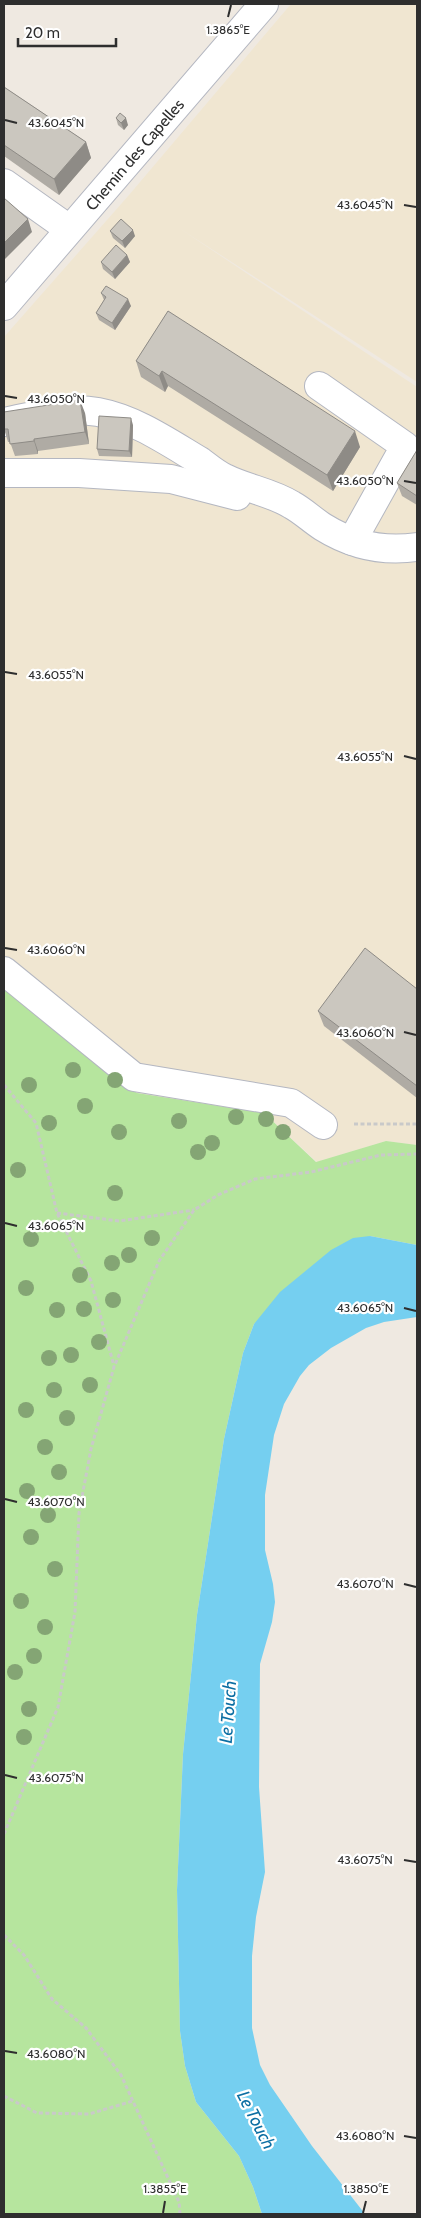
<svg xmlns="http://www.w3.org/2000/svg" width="421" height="2218" font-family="Cabin,sans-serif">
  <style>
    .education { fill: #f0e6d1 }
    .green { fill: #b6e59e }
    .water { fill: #75cff0 }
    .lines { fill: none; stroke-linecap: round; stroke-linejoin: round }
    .minor-casing { stroke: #b4b7c1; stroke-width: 30 }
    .path { stroke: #c9c9c9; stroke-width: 3; stroke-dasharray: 4 2.5; stroke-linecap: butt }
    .minor { stroke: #fff; stroke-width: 28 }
    .tree { fill: #84a574 }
    .wall { fill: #afaba4 }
    .shaded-wall { fill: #8e8b86 }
    .building { fill: #cbc7bf; stroke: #8e8b86 }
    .ticks { fill: none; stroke: #2e2e2e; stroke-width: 2 }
    .labels { text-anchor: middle; stroke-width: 4.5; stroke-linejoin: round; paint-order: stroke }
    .street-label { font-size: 16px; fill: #2e2e2e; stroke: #fff }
    .water-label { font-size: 18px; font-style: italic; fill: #0d6fa3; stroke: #fff }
    .ticks-label { font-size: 12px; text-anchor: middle; fill: #2e2e2e; stroke: #fff; stroke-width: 4.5; stroke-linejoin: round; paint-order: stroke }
  </style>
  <rect width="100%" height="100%" fill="#efe9e1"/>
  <polygon class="education" points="291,4 417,4 417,382 179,228 417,387 417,1145 386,1141 317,1162 264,1113 137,1093 4,987 4,337 129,195"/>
  <polygon class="green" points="4,987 137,1093 264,1113 316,1162 386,1141 417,1145 417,1245 370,1236 254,1324 243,1353 224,1439 197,1615 183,1754 177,1890 180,2031 185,2066 196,2102 239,2156 253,2187 262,2214 4,2214"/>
  <polygon class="water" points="370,1236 417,1245 417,1317 384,1322 366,1328 331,1348 309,1365 300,1376 284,1404 274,1435 265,1495 265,1550 273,1584 275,1602 272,1622 260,1664 259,1787 265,1872 256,1917 252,1956 252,2028 260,2065 270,2085 312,2146 365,2214 262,2214 253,2187 239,2156 196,2102 185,2066 180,2031 177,1890 183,1754 197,1615 224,1439 243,1353 254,1324 280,1292 331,1250 353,1238"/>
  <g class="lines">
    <defs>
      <g id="minor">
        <polyline points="4,183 69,229"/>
        <path id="s1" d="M4,306L264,4"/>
        <polyline points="319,386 405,446 352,541"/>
        <path d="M4,422C36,416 65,406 98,412C135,419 168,442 200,461C208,467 216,474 225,478C247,489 271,492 292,505C303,511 312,520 323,527C352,545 384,552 417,547"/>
        <polyline points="4,473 79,473 171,479 237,496"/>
        <polyline points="4,971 134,1077 291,1103 323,1125"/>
      </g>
    </defs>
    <use href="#minor" class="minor-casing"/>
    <g class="path">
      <polyline points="4,1085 36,1123 57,1213 91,1281 114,1366"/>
      <polyline points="354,1124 417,1124"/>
      <polyline points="57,1213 119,1221 194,1210"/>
      <polyline points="4,1834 58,1707 75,1612 79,1513 91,1449 114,1367 159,1261 194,1210 218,1195 255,1179 311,1172 381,1155 417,1154"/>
      <polyline points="4,1935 24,1955 52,1999 86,2028 121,2075 179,2202 180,2214"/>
      <polyline points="4,2096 37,2113 89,2114 133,2101"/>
    </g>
    <use href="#minor" class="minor"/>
  </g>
  <g class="tree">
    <circle cx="73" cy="1070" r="8"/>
    <circle cx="115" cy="1080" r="8"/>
    <circle cx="29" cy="1085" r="8"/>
    <circle cx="85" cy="1106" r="8"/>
    <circle cx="236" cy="1117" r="8"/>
    <circle cx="266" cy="1119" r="8"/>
    <circle cx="179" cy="1121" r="8"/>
    <circle cx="49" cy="1123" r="8"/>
    <circle cx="119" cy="1132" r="8"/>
    <circle cx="283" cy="1132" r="8"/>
    <circle cx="212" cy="1143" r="8"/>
    <circle cx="198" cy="1152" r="8"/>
    <circle cx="18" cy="1170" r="8"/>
    <circle cx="115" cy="1193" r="8"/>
    <circle cx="152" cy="1238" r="8"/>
    <circle cx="31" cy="1239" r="8"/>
    <circle cx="129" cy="1255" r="8"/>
    <circle cx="112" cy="1263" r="8"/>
    <circle cx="80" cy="1275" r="8"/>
    <circle cx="26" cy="1288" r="8"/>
    <circle cx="113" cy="1300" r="8"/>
    <circle cx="84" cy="1309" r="8"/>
    <circle cx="57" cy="1310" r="8"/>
    <circle cx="99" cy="1342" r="8"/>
    <circle cx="71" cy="1355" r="8"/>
    <circle cx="49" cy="1358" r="8"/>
    <circle cx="90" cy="1385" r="8"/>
    <circle cx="54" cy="1390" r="8"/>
    <circle cx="26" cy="1410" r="8"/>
    <circle cx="67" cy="1418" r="8"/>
    <circle cx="45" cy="1447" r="8"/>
    <circle cx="59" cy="1472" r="8"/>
    <circle cx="27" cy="1491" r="8"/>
    <circle cx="48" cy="1515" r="8"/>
    <circle cx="31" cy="1537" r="8"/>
    <circle cx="55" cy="1569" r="8"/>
    <circle cx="21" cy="1601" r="8"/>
    <circle cx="45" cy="1627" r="8"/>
    <circle cx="34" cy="1656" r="8"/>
    <circle cx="15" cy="1672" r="8"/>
    <circle cx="29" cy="1709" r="8"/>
    <circle cx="24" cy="1737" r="8"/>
  </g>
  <g class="wall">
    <polygon points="4,87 86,142 91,158 59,195 4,156"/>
    <polygon points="116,118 128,125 124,130 118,125"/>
    <polygon points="110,231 135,236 125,248 113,238"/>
    <polygon points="127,255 130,262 115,279 103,269 101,262"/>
    <polygon points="101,293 131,306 115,330 99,320 96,313 104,300"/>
    <polygon points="168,311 360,447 333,491 168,386 165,392 141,377 136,361"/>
    <polygon points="85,413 89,444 38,451 38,454 15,456 10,442 8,442 4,429"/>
    <polygon points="133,425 132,457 99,456 97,449"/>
    <polygon points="417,450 417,505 402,496 397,483"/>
    <polygon points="417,989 417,1098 324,1026 318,1011"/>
  </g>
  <g class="shaded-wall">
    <polygon points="126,118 128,125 124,130 121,123"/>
    <polygon points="86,142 91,158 59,195 54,179"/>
    <polygon points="28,219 32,232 4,260 4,243"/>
    <polygon points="133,230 135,236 125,248 122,241"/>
    <polygon points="127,255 130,262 115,279 112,272"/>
    <polygon points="128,299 131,306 115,330 112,323"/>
    <polygon points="162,371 168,386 165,392 159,376"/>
    <polygon points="80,400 85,413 89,444 85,432"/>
    <polygon points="131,418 133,425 132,457 129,451"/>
    <polygon points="355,431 360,447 333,491 327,475"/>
    <polygon points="34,439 38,451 38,454 34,441"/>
  </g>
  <g class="building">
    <polygon points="4,87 86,142 54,179 4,145"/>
    <polygon points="120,113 126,118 121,123 116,118"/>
    <polygon points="4,198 28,219 4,243"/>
    <polygon points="121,219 133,230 122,241 110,231"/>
    <polygon points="116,245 127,255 112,272 101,262"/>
    <polygon points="106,286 128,299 112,323 96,313 106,297 101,293"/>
    <polygon points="168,311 355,431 327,475 162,371 159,376 136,361"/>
    <polygon points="80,400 85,432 34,439 34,441 10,444 8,429 4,429 4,412"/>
    <polygon points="99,416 131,418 129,451 97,449"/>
    <polygon points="417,450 417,496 397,483"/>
    <polygon points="365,948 417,989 417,1086 318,1011"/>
  </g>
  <path class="ticks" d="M228,17L231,5M5,120L17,123M404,205L416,207M5,396L17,398M404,481L416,483M5,672L17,674M404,756L416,759M5,948L17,950M404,1032L416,1035M5,1223L17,1226M404,1308L416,1311M5,1499L17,1502M404,1584L416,1587M5,1775L17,1778M404,1860L416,1862M5,2051L17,2053M404,2136L416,2138M163,2213L165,2201M363,2213L366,2201"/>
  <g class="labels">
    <g class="street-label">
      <text dy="6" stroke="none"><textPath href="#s1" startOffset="200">Chemin des Capelles</textPath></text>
    </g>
    <g class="water-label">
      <text transform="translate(228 1712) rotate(-86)" y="6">Le Touch</text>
      <text transform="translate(256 2120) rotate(63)" y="6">Le Touch</text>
    </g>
  </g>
  <g class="ticks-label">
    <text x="228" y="34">1.3865°E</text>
    <text x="56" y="127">43.6045°N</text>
    <text x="365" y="209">43.6045°N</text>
    <text x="56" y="403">43.6050°N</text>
    <text x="365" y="485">43.6050°N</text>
    <text x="56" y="679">43.6055°N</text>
    <text x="365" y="761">43.6055°N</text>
    <text x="56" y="954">43.6060°N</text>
    <text x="365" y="1037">43.6060°N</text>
    <text x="56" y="1230">43.6065°N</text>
    <text x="365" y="1312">43.6065°N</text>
    <text x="56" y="1506">43.6070°N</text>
    <text x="365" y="1588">43.6070°N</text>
    <text x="56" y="1782">43.6075°N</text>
    <text x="365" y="1864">43.6075°N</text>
    <text x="56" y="2058">43.6080°N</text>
    <text x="365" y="2140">43.6080°N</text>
    <text x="165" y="2193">1.3855°E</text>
    <text x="366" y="2193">1.3850°E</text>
  </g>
  <rect width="421" height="2218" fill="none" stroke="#2e2e2e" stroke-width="10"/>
  <path d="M18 38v8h98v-8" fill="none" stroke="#2e2e2e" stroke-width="2.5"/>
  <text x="25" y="38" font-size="15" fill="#2e2e2e" stroke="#ffffff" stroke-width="4" paint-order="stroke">20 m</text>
</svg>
